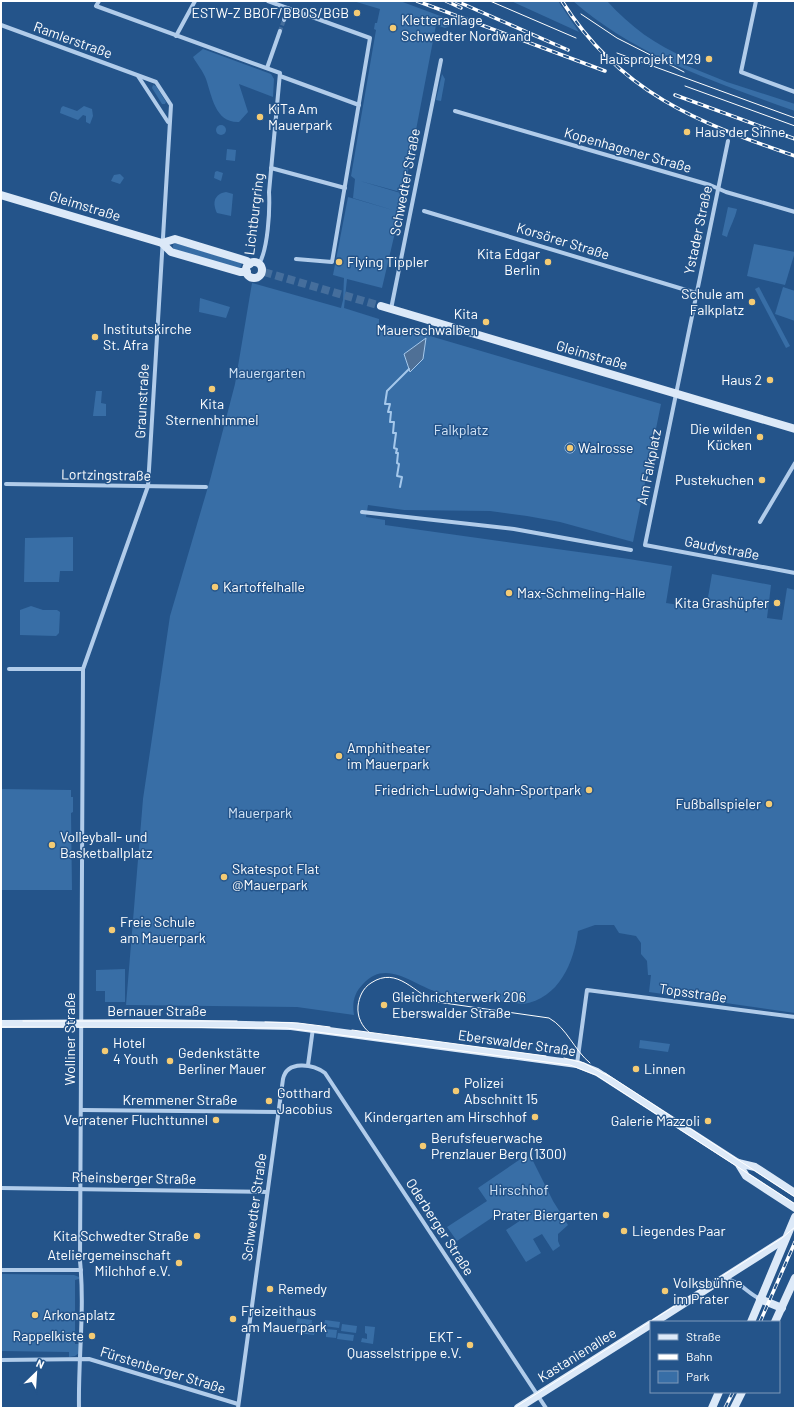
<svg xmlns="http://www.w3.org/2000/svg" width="796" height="1409" font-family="Barlow,sans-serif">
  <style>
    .green { fill: #386ea6 }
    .water { fill: #4f7096; stroke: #a5c8eb }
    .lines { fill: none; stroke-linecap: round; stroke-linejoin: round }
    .stream { stroke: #a5c8eb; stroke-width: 2 }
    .street-tunnel { stroke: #456e9c; stroke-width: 4; stroke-dasharray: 4 2; stroke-linecap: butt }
    .secondary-tunnel { stroke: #456e9c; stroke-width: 8; stroke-dasharray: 8 4; stroke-linecap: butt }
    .street { stroke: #b1ccea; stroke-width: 4 }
    .secondary { stroke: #dce9f8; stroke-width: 8 }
    .tram { stroke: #fff; stroke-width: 1 }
    .rail-casing { stroke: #fff; stroke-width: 3.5 }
    .rail { stroke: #24548a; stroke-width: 2; stroke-dasharray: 6; stroke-linecap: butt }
    .poi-dot { fill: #f4cb74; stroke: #24548a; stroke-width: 1.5 }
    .labels { text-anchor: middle; stroke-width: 3; stroke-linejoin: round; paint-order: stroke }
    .poi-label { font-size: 14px; fill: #fff; stroke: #24548a; text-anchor: start }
    .street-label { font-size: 14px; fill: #fff; stroke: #24548a }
    .park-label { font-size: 14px; fill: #d5e6f8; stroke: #24548a }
  </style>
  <rect width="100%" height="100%" fill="#24548a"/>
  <g class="green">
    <path d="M353,1H400L451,20L450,26L445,28L436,25L404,193L360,181L404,194L382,288L347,279L344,308L379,319V324L430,336L661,404L633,542L560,522L527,516L490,511L404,510L368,505L366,517L385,520V525L629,559L672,566L666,603L706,609L712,574L771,585L767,618L782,620L787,588L795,590V1013L649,992L651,975H648L647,961L641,954V943L636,936L619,933L614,925H595L578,931C574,962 559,999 523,1004C496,1000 468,999 441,993C415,987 387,957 363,984C354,993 352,1003 354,1015L297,1007L126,1005L143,799L170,616L210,480L235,384L252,283L341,308L343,300L344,278L333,275L348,197L396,211L353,198L355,179L351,176L376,30L374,29L375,23H377L380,9Z"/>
    <polygon points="511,1 558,1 579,32"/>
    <path d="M573,1H607C631,27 655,45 687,58L685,65L727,82L795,104V111C717,83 636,56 573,1Z"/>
    <path d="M203,49L271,74L274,79L273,97L239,84L248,112L239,122C215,123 212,96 206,79C203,71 197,64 193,57Z"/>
    <polygon points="442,74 445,79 441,101 436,100"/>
    <polygon points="153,85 156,86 166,102 165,104 162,104 152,88"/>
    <polygon points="63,106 77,111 84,106 92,109 93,116 90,124 86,122 86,116 83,115 78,120 60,113 61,108"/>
    <circle cx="221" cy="130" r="5"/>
    <polygon points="227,149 236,150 235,161 226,160"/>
    <polygon points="217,171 223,173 221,181 214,178 215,172"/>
    <polygon points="120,174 124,178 120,184 111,181 114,175"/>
    <path d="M226,192L233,194L231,216L217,213C212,203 214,194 226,192Z"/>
    <path d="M728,207L737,209C735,219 730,226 727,237L722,235Z"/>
    <polygon points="175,243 242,263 240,269 173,249 173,245"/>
    <polygon points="754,244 795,252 785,285 747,276"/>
    <polygon points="759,287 790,346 786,348 755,289"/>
    <polygon points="783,287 795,291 795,321 775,314"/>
    <polygon points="200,298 230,307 226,318 199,312"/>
    <polygon points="96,391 102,391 101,403 106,404 106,416 93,416"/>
    <polygon points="73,537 73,571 60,571 59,582 24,582 25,538"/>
    <polygon points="31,606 43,610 57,610 60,612 59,633 56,636 20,635 20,610"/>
    <polygon points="1,789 71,790 71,797 73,797 73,812 71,813 72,890 2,890"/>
    <polygon points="125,969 125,1002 105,1002 105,991 96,991 96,970"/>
    <polygon points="640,1040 670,1044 668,1052 639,1048"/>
    <polygon points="531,1157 553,1201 568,1225 558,1234 558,1241 560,1246 553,1251 542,1234 533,1239 541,1253 526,1262 506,1230 524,1218 521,1215 519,1217 515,1214 509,1217 506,1217 502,1211 457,1241 447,1227 487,1201 478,1188 522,1158"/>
    <polygon points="1,1274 74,1275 79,1277 79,1279 75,1280 75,1344 80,1344 79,1353 75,1356 69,1357 69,1352 1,1351"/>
    <polygon points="297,1318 312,1320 311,1329 296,1327"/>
    <polygon points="325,1320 340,1322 339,1328 324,1326"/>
    <polygon points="342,1324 357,1326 356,1333 341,1331"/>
    <polygon points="365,1326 375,1327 373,1344 361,1342 362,1338 367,1339 367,1334 365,1333"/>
    <polygon points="298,1329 315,1331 314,1335 298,1333"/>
    <polygon points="326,1329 337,1330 336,1338 326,1337"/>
    <polygon points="338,1333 354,1335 353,1341 337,1339"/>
  </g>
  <g class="water">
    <polygon points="426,338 423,359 410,372 404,354"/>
    <circle cx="570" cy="448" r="5"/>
  </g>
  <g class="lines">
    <polyline class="stream" points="400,487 402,477 397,476 399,464 397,463 398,453 396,453 397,449 394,448 396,433 393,433 394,422 390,422 391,412 388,412 390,404 385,404 387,391 409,369"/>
    <polyline class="street-tunnel" points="280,31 284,20"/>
    <polyline class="secondary-tunnel" points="264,272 381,306"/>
    <g class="street">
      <path d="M99,1L96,6L280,73L269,192C270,210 268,249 259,264"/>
      <polyline points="268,1 370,38 332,262 296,259"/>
      <polyline points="756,1 741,72 795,92"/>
      <polyline points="284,20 288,8"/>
      <path d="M1,25L156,82L171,105L148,486L83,669L80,1261C85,1311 78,1358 79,1408"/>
      <polyline points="176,36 195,1"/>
      <polyline points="267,68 280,31"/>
      <polyline points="138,76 168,122"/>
      <polyline points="280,76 359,105"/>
      <polyline points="455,111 710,185 726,192 795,212"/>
      <polyline points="728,141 645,545 795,573"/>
      <polyline points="271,168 345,188"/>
      <polyline points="424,211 696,293"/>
      <polyline points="391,309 441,60"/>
      <polyline points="6,484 206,487"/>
      <polyline points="362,512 514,529 631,550"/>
      <polyline points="760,522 795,463"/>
      <polyline points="9,669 83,669"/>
      <polyline points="577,1064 587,990 795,1017"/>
      <polyline points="308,1065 313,1028"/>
      <polyline points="82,1110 278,1112"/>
      <polyline points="1,1188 267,1192"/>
      <polyline points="1,1270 81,1270"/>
      <path d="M725,1279C740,1281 747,1293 760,1299"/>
      <polyline points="1,1360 89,1359 238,1404"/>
      <path d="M238,1408L283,1079C287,1060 313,1064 325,1073L546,1408"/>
    </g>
    <g class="secondary">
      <polyline points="1,195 162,243 171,252 240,272 247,272"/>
      <polyline points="162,243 175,239 247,261 250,264"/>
      <circle cx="254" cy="270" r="8"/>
      <polyline points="381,306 795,429"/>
      <polyline points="1,1024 158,1023 291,1026 577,1064 597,1072 738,1163 755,1167 795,1193"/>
      <polyline points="738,1163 746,1176 795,1208"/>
      <polyline points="760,1299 782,1308"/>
      <polyline points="655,1322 785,1239"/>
      <polyline points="751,1322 795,1217"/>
      <polyline points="775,1322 795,1278"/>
      <polyline points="518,1408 651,1324"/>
      <polyline points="712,1408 719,1392"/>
      <polyline points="734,1408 742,1392"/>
    </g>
    <g class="tram">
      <polyline points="490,1 576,38"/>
      <polyline points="581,14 617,38 684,72"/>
      <polyline points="617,53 795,118"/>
      <polyline points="685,86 795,126"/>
      <polyline points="23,1021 237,1021"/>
      <polyline points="265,1022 298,1023 330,1027"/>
      <polyline points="1,1027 287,1028 570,1065 596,1075 795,1204"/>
      <polyline points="352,1030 546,1056"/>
      <path d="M370,1033C362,1027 357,1017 358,1006C359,997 363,988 371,983C398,965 415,995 437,1002L549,1018C567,1028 574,1050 590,1063"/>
      <polyline points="564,1058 584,1063 610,1077"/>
      <polyline points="605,1073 795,1197"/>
      <polyline points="514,1408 782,1238 795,1227"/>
    </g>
    <defs>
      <g id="rail">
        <polyline points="417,1 605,71"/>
        <polyline points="446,1 461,8"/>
        <polyline points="456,1 568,50"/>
        <path d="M562,1C619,92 698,123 795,156"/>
        <polyline points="675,95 795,139"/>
        <polyline points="760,1322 795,1242"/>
        <polyline points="725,1408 733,1392"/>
      </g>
    </defs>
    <use href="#rail" class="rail-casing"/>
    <use href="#rail" class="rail"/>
  </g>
  <g class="poi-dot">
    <circle cx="357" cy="13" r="4"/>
    <circle cx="393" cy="28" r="4"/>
    <circle cx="709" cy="59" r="4"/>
    <circle cx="260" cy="117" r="4"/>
    <circle cx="687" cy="132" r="4"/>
    <circle cx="339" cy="262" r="4"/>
    <circle cx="548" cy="262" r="4"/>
    <circle cx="752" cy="302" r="4"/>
    <circle cx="486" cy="322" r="4"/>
    <circle cx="95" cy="337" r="4"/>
    <circle cx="770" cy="380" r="4"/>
    <circle cx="212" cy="389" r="4"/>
    <circle cx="760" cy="437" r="4"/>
    <circle cx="570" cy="448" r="4"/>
    <circle cx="762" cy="480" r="4"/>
    <circle cx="215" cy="587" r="4"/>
    <circle cx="509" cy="593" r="4"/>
    <circle cx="777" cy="603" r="4"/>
    <circle cx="339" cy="756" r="4"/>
    <circle cx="589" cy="790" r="4"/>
    <circle cx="769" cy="804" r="4"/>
    <circle cx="52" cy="845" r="4"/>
    <circle cx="224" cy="877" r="4"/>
    <circle cx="112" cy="930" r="4"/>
    <circle cx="384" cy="1005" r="4"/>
    <circle cx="105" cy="1051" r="4"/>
    <circle cx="170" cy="1061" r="4"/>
    <circle cx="636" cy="1069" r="4"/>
    <circle cx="456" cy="1091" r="4"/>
    <circle cx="269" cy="1101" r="4"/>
    <circle cx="535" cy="1117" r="4"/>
    <circle cx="216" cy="1120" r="4"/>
    <circle cx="708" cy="1121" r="4"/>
    <circle cx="423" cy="1146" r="4"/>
    <circle cx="606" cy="1215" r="4"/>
    <circle cx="624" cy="1231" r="4"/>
    <circle cx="197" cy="1236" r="4"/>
    <circle cx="179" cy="1263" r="4"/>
    <circle cx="270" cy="1289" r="4"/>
    <circle cx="665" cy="1291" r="4"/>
    <circle cx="35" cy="1315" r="4"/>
    <circle cx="233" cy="1319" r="4"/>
    <circle cx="92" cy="1336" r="4"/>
    <circle cx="470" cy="1345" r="4"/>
  </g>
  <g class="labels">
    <g class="poi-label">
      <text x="349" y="18" text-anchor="end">ESTW-Z BBOF/BBOS/BGB</text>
      <text x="401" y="25">Kletteranlage<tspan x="401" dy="16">Schwedter Nordwand</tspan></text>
      <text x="701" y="64" text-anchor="end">Hausprojekt M29</text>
      <text x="268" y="114">KiTa Am<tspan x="268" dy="16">Mauerpark</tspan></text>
      <text x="695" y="137">Haus der Sinne</text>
      <text x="540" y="259" text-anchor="end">Kita Edgar<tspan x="540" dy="16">Berlin</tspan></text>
      <text x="347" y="267">Flying Tippler</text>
      <text x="744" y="299" text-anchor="end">Schule am<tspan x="744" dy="16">Falkplatz</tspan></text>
      <text x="478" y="319" text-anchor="end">Kita<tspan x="478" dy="16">Mauerschwalben</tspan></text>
      <text x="103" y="334">Institutskirche<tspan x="103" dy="16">St. Afra</tspan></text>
      <text x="762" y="385" text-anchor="end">Haus 2</text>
      <text x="212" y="409" text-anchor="middle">Kita<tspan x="212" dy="16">Sternenhimmel</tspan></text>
      <text x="752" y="434" text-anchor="end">Die wilden<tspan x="752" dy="16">Kücken</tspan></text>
      <text x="578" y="453">Walrosse</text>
      <text x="754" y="485" text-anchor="end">Pustekuchen</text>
      <text x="223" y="592">Kartoffelhalle</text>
      <text x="517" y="598">Max-Schmeling-Halle</text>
      <text x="769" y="608" text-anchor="end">Kita Grashüpfer</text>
      <text x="347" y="753">Amphitheater<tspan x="347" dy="16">im Mauerpark</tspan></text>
      <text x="581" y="795" text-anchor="end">Friedrich-Ludwig-Jahn-Sportpark</text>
      <text x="761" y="809" text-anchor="end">Fußballspieler</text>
      <text x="60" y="842">Volleyball- und<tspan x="60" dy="16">Basketballplatz</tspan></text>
      <text x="232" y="874">Skatespot Flat<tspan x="232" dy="16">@Mauerpark</tspan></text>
      <text x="120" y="927">Freie Schule<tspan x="120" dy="16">am Mauerpark</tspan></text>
      <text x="392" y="1002">Gleichrichterwerk 206<tspan x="392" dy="16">Eberswalder Straße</tspan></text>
      <text x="113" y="1048">Hotel<tspan x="113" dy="16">4 Youth</tspan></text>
      <text x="178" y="1058">Gedenkstätte<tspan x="178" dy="16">Berliner Mauer</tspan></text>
      <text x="644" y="1074">Linnen</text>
      <text x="464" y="1088">Polizei<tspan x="464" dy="16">Abschnitt 15</tspan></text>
      <text x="277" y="1098">Gotthard<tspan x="277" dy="16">Jacobius</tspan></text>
      <text x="527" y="1122" text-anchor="end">Kindergarten am Hirschhof</text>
      <text x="208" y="1125" text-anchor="end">Verratener Fluchttunnel</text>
      <text x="700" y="1126" text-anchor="end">Galerie Mazzoli</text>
      <text x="431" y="1143">Berufsfeuerwache<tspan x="431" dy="16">Prenzlauer Berg (1300)</tspan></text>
      <text x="598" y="1220" text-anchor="end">Prater Biergarten</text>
      <text x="632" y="1236">Liegendes Paar</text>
      <text x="189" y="1241" text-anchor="end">Kita Schwedter Straße</text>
      <text x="171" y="1260" text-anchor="end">Ateliergemeinschaft<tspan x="171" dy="16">Milchhof e.V.</tspan></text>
      <text x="673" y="1288">Volksbühne<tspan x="673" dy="16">im Prater</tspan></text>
      <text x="278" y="1294">Remedy</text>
      <text x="241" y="1316">Freizeithaus<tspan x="241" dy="16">am Mauerpark</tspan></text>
      <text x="43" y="1320">Arkonaplatz</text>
      <text x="84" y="1341" text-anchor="end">Rappelkiste</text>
      <text x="462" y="1342" text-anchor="end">EKT -<tspan x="462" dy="16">Quasselstrippe e.V.</tspan></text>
    </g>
    <g class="street-label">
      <text transform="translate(73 40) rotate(20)" y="5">Ramlerstraße</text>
      <text transform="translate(628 150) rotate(16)" y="5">Kopenhagener Straße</text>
      <text transform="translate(405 182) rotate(-79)" y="5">Schwedter Straße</text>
      <text transform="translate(85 206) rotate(17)" y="5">Gleimstraße</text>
      <text transform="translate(254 214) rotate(-83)" y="5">Lichtburgring</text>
      <text transform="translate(698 230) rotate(-78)" y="5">Ystader Straße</text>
      <text transform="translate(563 241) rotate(17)" y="5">Korsörer Straße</text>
      <text transform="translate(592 355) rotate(16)" y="5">Gleimstraße</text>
      <text transform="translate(142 401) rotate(-87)" y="5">Graunstraße</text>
      <text transform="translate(649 467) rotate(-79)" y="5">Am Falkplatz</text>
      <text transform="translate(106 475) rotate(1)" y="5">Lortzingstraße</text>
      <text transform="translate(722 548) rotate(11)" y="5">Gaudystraße</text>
      <text transform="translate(693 993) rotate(8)" y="5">Topsstraße</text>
      <text x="157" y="1016">Bernauer Straße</text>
      <text transform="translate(70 1039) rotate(-90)" y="5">Wolliner Straße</text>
      <text transform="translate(517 1043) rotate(8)" y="5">Eberswalder Straße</text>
      <text x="180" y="1105">Kremmener Straße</text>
      <text transform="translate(134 1178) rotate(1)" y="5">Rheinsberger Straße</text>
      <text transform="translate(254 1207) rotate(-82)" y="5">Schwedter Straße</text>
      <text transform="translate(440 1227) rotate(57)" y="5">Oderberger Straße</text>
      <text transform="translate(577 1355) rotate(-32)" y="5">Kastanienallee</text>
      <text transform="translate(163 1370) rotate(17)" y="5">Fürstenberger Straße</text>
    </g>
    <g class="park-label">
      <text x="267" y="378">Mauergarten</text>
      <text x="461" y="435">Falkplatz</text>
      <text x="260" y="818">Mauerpark</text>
      <text x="519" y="1195">Hirschhof</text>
    </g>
  </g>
  <rect width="796" height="1409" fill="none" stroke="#ffffff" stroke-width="4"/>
  <rect x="650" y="1321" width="130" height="72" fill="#24548a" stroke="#7c98b9"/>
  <rect x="658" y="1334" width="20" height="6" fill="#dce9f8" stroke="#7c98b9"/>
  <text x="686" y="1341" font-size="12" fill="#ffffff">Straße</text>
  <rect x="658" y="1354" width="20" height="6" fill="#ffffff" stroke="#7c98b9"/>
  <text x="686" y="1361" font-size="12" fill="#ffffff">Bahn</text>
  <rect x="658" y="1371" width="20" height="12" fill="#386ea6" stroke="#7c98b9"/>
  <text x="686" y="1381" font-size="12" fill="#ffffff">Park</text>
  <g transform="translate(36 1373) rotate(25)" stroke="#24548a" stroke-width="3" paint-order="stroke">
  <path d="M0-3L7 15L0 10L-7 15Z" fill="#ffffff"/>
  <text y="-6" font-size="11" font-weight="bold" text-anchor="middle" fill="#ffffff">N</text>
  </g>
</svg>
